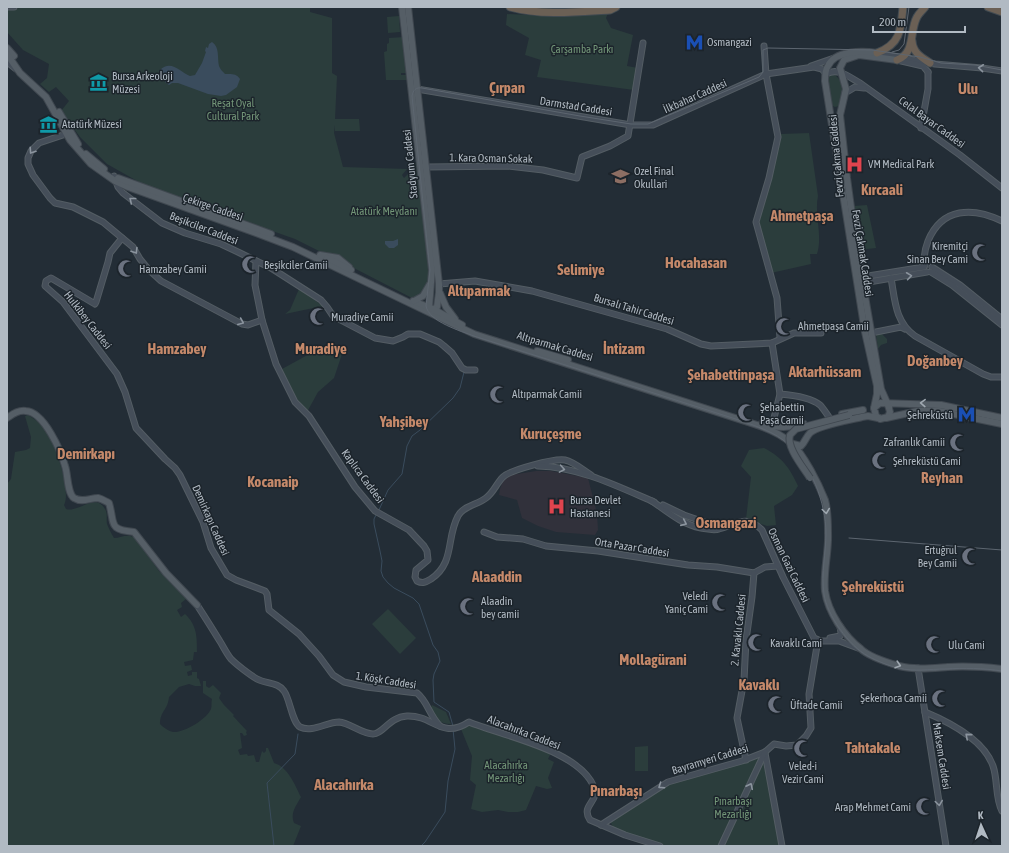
<svg xmlns="http://www.w3.org/2000/svg" width="1009" height="853" font-family="'Asap Condensed',sans-serif">
  <style>
    .medical { fill: #31313b }
    .green { fill: #2b3d3c }
    .water { fill: #3a4c5d }
    .lines { fill: none; stroke-linecap: round; stroke-linejoin: round }
    .stream { stroke: #3a4c5d; stroke-width: 1 }
    .secondary-casing { stroke: #545d64; stroke-width: 7 }
    .primary-casing { stroke: #404850; stroke-width: 8 }
    .highway-casing { stroke: #414a51; stroke-width: 9 }
    .secondary { stroke: #454e59; stroke-width: 5 }
    .primary { stroke: #555e66; stroke-width: 6 }
    .highway { stroke: #6b6055; stroke-width: 7 }
    .tram { stroke: #5d6670; stroke-width: 1 }
    .primary-bridge-casing { stroke: #404850; stroke-width: 8; stroke-linecap: butt }
    .primary-bridge { stroke: #555e66; stroke-width: 6 }
    .oneway { stroke: #8b949e }
    .oneway2 { stroke: #9fa8b0 }
    .labels { text-anchor: middle; stroke-width: 3; stroke-linejoin: round; paint-order: stroke }
    .poi-label { font-size: 11px; fill: #b1bac3; stroke: #1c242b; text-anchor: start }
    .park-label { font-size: 11px; fill: #739678; stroke: #1c242b }
    .street-label { font-size: 11px; fill: #b1bac3; stroke: #1c242b }
    .district-label { font-size: 15px; font-weight: bold; fill: #c5896a; stroke: #1c242b }
  </style>
  <rect width="100%" height="100%" fill="#232d36"/>
  <polygon class="medical" points="536,471 551,471 588,478 597,513 598,530 595,535 556,532 538,526 522,518 517,500 499,495 500,489 503,481 511,475"/>
  <g class="green">
    <path d="M25,7H310V12L332,18V73L337,76L335,119H359L360,131H335V125L334,133L343,167L407,169L402,175L404,178L411,171L415,163H418L429,269C428,284 427,290 414,299L348,265L338,256L332,254H325L295,239L146,186L107,164L80,137L61,111L69,101L56,87L49,92L40,84L47,78L49,64L23,50L7,32V13L8,10Z"/>
    <polygon points="608,13 606,18 611,28 633,35 627,66 638,68 634,90 537,77 541,60 525,55 529,38 506,25 507,14 553,16"/>
    <polygon points="399,16 400,32 388,33 387,17"/>
    <polygon points="404,37 407,73 401,73 401,75 408,75 408,80 386,80 384,52 387,51 387,44 389,43 389,38"/>
    <path d="M833,74C845,80 843,96 839,106L835,107L831,105L827,85L828,75Z"/>
    <path d="M809,133L818,196C814,215 823,235 817,254H810L811,264L771,273L759,223L781,134Z"/>
    <polygon points="867,205 876,248 859,250 853,207 854,206"/>
    <polygon points="299,289 323,306 285,314 290,310"/>
    <polygon points="876,334 882,334 887,339 887,343 881,345 878,349"/>
    <path d="M345,345L334,378L318,392L307,412C296,399 288,385 282,369L324,346Z"/>
    <path d="M28,415C33,418 39,422 43,426C54,439 72,491 64,505L66,509C79,513 95,492 105,509C108,514 106,518 107,524C109,529 111,533 114,538C122,538 127,533 135,538L159,571L186,599L181,603L182,607L177,610L181,617L185,614C197,625 197,637 197,652H194L193,660L184,662L185,666L191,665L192,670L187,672L188,676L192,675V672H197V678L199,679L201,686H195L189,684L179,687L169,697C168,710 160,711 160,724C163,727 168,731 173,732C184,733 207,719 211,709C212,706 211,702 212,699L203,693V681H206V686L209,688L213,685L221,693L219,698L224,705L234,715L233,716L247,731L246,732L247,735L244,736L242,733H240L242,748L238,750L240,755L247,754L248,756L254,755L256,762H259L262,751L264,753L266,751V748H268L274,763C288,767 295,785 301,797C296,806 290,813 294,823L301,826L293,846H7V484L11,479L15,452L26,450L30,448L31,437L25,416Z"/>
    <path d="M764,448C783,458 789,467 798,486L792,495L774,506L776,525L767,526L746,519L751,477L741,466L749,450Z"/>
    <polygon points="388,609 416,638 400,654 372,624"/>
    <path d="M432,705L446,712L451,724C440,724 435,719 430,710Z"/>
    <polygon points="472,725 510,737 551,753 548,759 554,762 548,778 552,788 547,789 536,786 526,810 518,812 508,812 498,810 482,812 471,809 476,785 470,780 472,756 461,729"/>
    <polygon points="648,746 648,771 635,771 635,747"/>
    <polygon points="763,755 780,846 666,846 625,833 613,828 610,820 631,809 668,785 740,764"/>
  </g>
  <g class="water">
    <path d="M212,42C220,47 217,58 219,66C220,69 223,72 225,74C231,74 236,73 240,79L237,87L226,95L221,96L208,94L178,83H172L169,85L165,82V78L167,77L164,74H162L160,70C171,59 180,72 190,76L195,75L202,63L206,52L205,51L206,47L208,48L209,44Z"/>
    <polygon points="398,239 398,245 394,248 389,248 385,244 385,241 393,241"/>
  </g>
  <g class="lines">
    <g class="stream">
      <polyline points="379,510 388,490 402,474 407,446 412,436 420,430 453,398 460,388 464,372"/>
      <polyline points="376,515 374,519 374,524 380,551 382,561 381,571 383,577 388,583 394,588 413,598 419,604 433,645 438,652 440,661 434,674 433,680 434,702 449,712 453,726"/>
      <polyline points="274,846 267,783 295,754 298,734"/>
      <polyline points="421,846 425,842 445,812 448,781 455,749 453,729"/>
    </g>
    <defs>
      <g id="secondary">
        <polyline points="8,7 14,7"/>
        <polyline points="764,46 766,74 778,137 769,178 756,222 777,298 780,338"/>
        <polyline points="877,53 935,64 982,68 1002,71"/>
        <polyline points="897,60 923,66 928,72"/>
        <polyline points="7,62 16,69"/>
        <polyline points="811,66 834,58"/>
        <path d="M417,89L631,125H653L766,74L814,67L822,69L826,74C838,67 849,77 860,83L960,155L1002,188"/>
        <polyline points="845,93 855,87 864,88"/>
        <polyline points="921,128 928,89 928,72"/>
        <polyline points="66,134 39,143 31,151 28,158 28,164 33,175 50,198 55,203 73,207 103,222 133,247 140,259 149,270 161,281 242,324 248,325 262,320"/>
        <polyline points="427,167 508,166 543,170 577,178 582,157 610,146 628,136 643,43"/>
        <polyline points="114,176 118,187 123,193 162,223 185,233 221,244 240,253 271,268 321,300 327,307 333,316 375,338 393,341 403,337 408,334 420,334 439,342 444,346 452,353 462,368 466,370 475,370"/>
        <path d="M122,238L110,253L108,262L96,302L95,304L51,278L46,281L45,286L63,302L117,374L125,392L136,428L165,459L175,468L180,475L203,522L211,548L227,575L236,580L265,591L267,594L269,610L299,634L319,656L333,675L344,682L366,687L417,693C428,702 429,715 440,726"/>
        <path d="M256,261L255,285L262,320L276,364L295,402L309,416L355,487L375,511L409,530L424,546L427,551L428,560L416,570L415,577L417,581C423,584 426,582 431,579C455,563 446,538 458,516C463,506 477,505 486,498C494,492 496,484 503,477C510,470 555,458 565,460C574,462 583,470 591,475"/>
        <path d="M925,265C923,257 925,249 928,241C942,207 973,207 1002,221"/>
        <polyline points="932,267 960,285 1002,319"/>
        <polyline points="931,272 952,285 1002,325"/>
        <polyline points="862,277 924,267"/>
        <path d="M891,278C895,300 895,322 915,336L983,374L991,377H1002"/>
        <polyline points="863,283 927,272"/>
        <polyline points="439,284 475,281 532,291 667,329 701,344 711,346 772,343 794,333 821,333"/>
        <polyline points="871,333 901,327 905,329"/>
        <path d="M780,394C792,395 810,397 820,405C823,408 826,413 829,417"/>
        <polyline points="772,426 780,394 772,343"/>
        <path d="M538,466C579,467 617,486 654,502"/>
        <path d="M652,501C668,512 681,524 701,528C707,529 714,531 719,529C737,524 746,514 762,530L783,577L814,638L820,641H839L858,648"/>
        <polyline points="663,505 684,515 716,526 723,526"/>
        <polyline points="484,532 497,537 523,539 546,546 598,551 688,565 717,567 754,573 765,567 778,566"/>
        <path d="M197,605C205,617 213,630 221,643C224,648 227,654 231,659C237,665 250,675 257,679C266,684 278,682 284,691C290,699 292,722 300,727C312,733 327,722 339,722C350,723 362,734 373,734C383,734 389,717 407,716C434,715 441,740 469,722C503,736 579,750 594,787C600,802 580,805 590,820L625,835L660,846"/>
        <polyline points="830,638 840,636 841,633 840,626"/>
        <polyline points="918,668 946,846"/>
        <path d="M925,712C949,722 984,740 993,766C998,780 995,798 1002,811"/>
        <polyline points="765,753 782,846"/>
        <polyline points="746,760 737,718 744,680 746,640 752,597 754,573"/>
        <polyline points="601,825 668,782 742,761 765,752 774,744 786,746 797,745 806,736 811,728 809,694 818,640"/>
        <polyline points="721,846 765,752"/>
      </g>
      <g id="primary">
        <polyline points="402,7 432,270 429,308 431,311"/>
        <polyline points="408,7 439,284 439,292 437,307 430,311"/>
        <polyline points="7,48 14,56"/>
        <path d="M7,54L20,73L46,97L70,140L91,164L115,181L128,187L256,233L293,247L474,334L754,424C767,428 781,434 791,443C804,454 819,485 825,500C828,510 828,523 828,533C829,552 823,571 825,591C828,612 844,636 861,649C868,656 889,663 899,666C915,670 932,668 948,667C966,666 984,667 1002,669"/>
        <polyline points="59,112 78,144"/>
        <polyline points="86,154 104,169"/>
        <polyline points="118,178 271,234"/>
        <polyline points="320,255 338,258 349,267"/>
        <polyline points="327,258 351,270"/>
        <polyline points="440,293 446,307 455,319"/>
        <polyline points="413,301 433,309 462,325"/>
        <polyline points="414,301 423,296 430,284"/>
        <polyline points="537,351 568,360"/>
        <polyline points="888,405 890,412 888,417 880,419 876,416 874,408 880,403 941,405 1002,418"/>
        <polyline points="889,407 881,389 856,244 847,178 840,115 846,89 840,68 844,60 859,55 897,60"/>
        <path d="M874,408L877,394V386L865,332L825,81C825,76 825,70 828,66C835,50 863,51 877,53"/>
        <polyline points="842,414 863,410"/>
        <path d="M7,418C13,414 18,410 26,411C44,412 61,451 65,466C68,474 67,493 74,498C82,503 90,498 98,498C102,499 105,501 109,503C115,524 108,530 134,532L166,573L197,605"/>
        <polyline points="886,418 918,411 939,411 1002,424"/>
        <path d="M762,423C775,428 790,428 804,424"/>
        <path d="M793,444L801,446C805,442 806,437 810,433C818,425 850,420 862,417L868,416L878,418"/>
      </g>
      <g id="highway">
        <path d="M510,7C543,16 577,12 610,10L616,7"/>
        <polyline points="988,7 1002,12"/>
        <path d="M912,41C913,53 921,57 930,63"/>
        <path d="M877,53C901,44 901,29 903,7"/>
        <path d="M897,60C916,53 909,31 917,17C919,13 923,10 925,7"/>
      </g>
    </defs>
    <use href="#secondary" class="secondary-casing"/>
    <use href="#primary" class="primary-casing"/>
    <use href="#highway" class="highway-casing"/>
    <use href="#secondary" class="secondary"/>
    <use href="#primary" class="primary"/>
    <use href="#highway" class="highway"/>
    <g class="tram">
      <polyline points="892,52 899,50 904,44 909,7"/>
      <path d="M1002,70L975,65L941,63L920,57L872,50L768,48L763,50V72L759,77L648,124H631L580,116L422,88C416,87 413,90 412,96L430,270L426,306C429,322 461,331 474,336L742,421C758,427 775,432 788,444C811,463 826,504 826,533C826,553 821,573 824,594C827,615 849,646 868,656C877,661 889,666 899,668C914,672 930,669 945,669C964,668 983,668 1002,671"/>
      <polyline points="849,538 1002,550"/>
    </g>
    <defs>
      <path id="primary-bridge" d="M810,478C803,467 786,447 790,435L796,429L849,415"/>
    </defs>
    <use href="#primary-bridge" class="primary-bridge-casing"/>
    <use href="#primary-bridge" class="primary-bridge"/>
  </g>
  <defs><path id="oneway-chevron" d="M-2-3.5L2.5 0L-2 3.5" fill="none" stroke-width="1.6" stroke-linecap="round" stroke-linejoin="round"/></defs>
  <g class="oneway">
    <use href="#oneway-chevron" transform="translate(981 68) rotate(-174)"/>
    <use href="#oneway-chevron" transform="translate(32 151) rotate(124)"/>
    <use href="#oneway-chevron" transform="translate(132 200) rotate(-141)"/>
    <use href="#oneway-chevron" transform="translate(135 251) rotate(58)"/>
    <use href="#oneway-chevron" transform="translate(909 276) rotate(-8)"/>
    <use href="#oneway-chevron" transform="translate(241 322) rotate(23)"/>
    <use href="#oneway-chevron" transform="translate(562 469) rotate(10)"/>
    <use href="#oneway-chevron" transform="translate(684 523) rotate(24)"/>
    <use href="#oneway-chevron" transform="translate(968 736) rotate(-139)"/>
    <use href="#oneway-chevron" transform="translate(661 786) rotate(146)"/>
    <use href="#oneway-chevron" transform="translate(750 786) rotate(-64)"/>
    <use href="#oneway-chevron" transform="translate(939 803) rotate(82)"/>
  </g>
  <g class="oneway2">
    <use href="#oneway-chevron" transform="translate(923 403) rotate(-178)"/>
    <use href="#oneway-chevron" transform="translate(826 511) rotate(82)"/>
    <use href="#oneway-chevron" transform="translate(898 665) rotate(17)"/>
  </g>
  <defs>
    <symbol id="metro-bare" viewBox="-9 -9 18 18"><path d="M-5.5 5V-5H-3L0 0L3-5H5.5V5H3V-.5L0 4L-3-.5V5Z" fill="#1a4fb4" stroke="#1c242b" stroke-width="2.5" paint-order="stroke"/></symbol>
    <symbol id="museum-bare" viewBox="-9 -9 18 18"><path d="M0-6L6-3V-2H-6V-3ZM-5-1h2V3h-2ZM-1-1h2V3h-2ZM3-1h2V3H3ZM-6 4H6V6H-6Z" fill="#0f9aa8" stroke="#1c242b" stroke-width="2.5" paint-order="stroke"/></symbol>
    <symbol id="hospital-bare" viewBox="-9 -9 18 18"><path d="M-5-5h3v3.5h4V-5h3V5h-3V1.5h-4V5h-3Z" fill="#e0444e" stroke="#1c242b" stroke-width="2.5" paint-order="stroke"/></symbol>
    <symbol id="university-bare" viewBox="-9 -9 18 18"><path d="M0-5L7-2L0 1L-7-2ZM-4 1L0 2.5L4 1V4Q0 6-4 4Z" fill="#8d6e63" stroke="#1c242b" stroke-width="2.5" paint-order="stroke"/></symbol>
    <symbol id="mosque-bare" viewBox="-9 -9 18 18"><path d="M3.5-4.9A6 6 0 1 0 3.5 4.9A5 5 0 1 1 3.5-4.9Z" fill="#6b7280" stroke="#1c242b" stroke-width="2.5" paint-order="stroke"/></symbol>
  </defs>
  <g fill-rule="evenodd">
    <use href="#metro-bare" x="682" y="30" width="25" height="25"/>
    <use href="#museum-bare" x="86" y="70" width="25" height="25"/>
    <use href="#museum-bare" x="36" y="112" width="25" height="25"/>
    <use href="#hospital-bare" x="842" y="152" width="25" height="25"/>
    <use href="#university-bare" x="608" y="164" width="25" height="25"/>
    <use href="#mosque-bare" x="968" y="240" width="25" height="25"/>
    <use href="#mosque-bare" x="238" y="252" width="25" height="25"/>
    <use href="#mosque-bare" x="114" y="256" width="25" height="25"/>
    <use href="#mosque-bare" x="306" y="304" width="25" height="25"/>
    <use href="#mosque-bare" x="772" y="314" width="25" height="25"/>
    <use href="#mosque-bare" x="486" y="382" width="25" height="25"/>
    <use href="#mosque-bare" x="734" y="400" width="25" height="25"/>
    <use href="#metro-bare" x="954" y="402" width="25" height="25"/>
    <use href="#mosque-bare" x="946" y="430" width="25" height="25"/>
    <use href="#mosque-bare" x="868" y="448" width="25" height="25"/>
    <use href="#hospital-bare" x="544" y="494" width="25" height="25"/>
    <use href="#mosque-bare" x="958" y="544" width="25" height="25"/>
    <use href="#mosque-bare" x="708" y="590" width="25" height="25"/>
    <use href="#mosque-bare" x="456" y="594" width="25" height="25"/>
    <use href="#mosque-bare" x="744" y="630" width="25" height="25"/>
    <use href="#mosque-bare" x="922" y="632" width="25" height="25"/>
    <use href="#mosque-bare" x="928" y="686" width="25" height="25"/>
    <use href="#mosque-bare" x="764" y="692" width="25" height="25"/>
    <use href="#mosque-bare" x="790" y="736" width="25" height="25"/>
    <use href="#mosque-bare" x="912" y="794" width="25" height="25"/>
  </g>
  <g class="labels">
    <g class="poi-label">
      <text x="707" y="46">Osmangazi</text>
      <text x="112" y="80">Bursa Arkeoloji<tspan x="112" dy="13">Müzesi</tspan></text>
      <text x="62" y="128">Atatürk Müzesi</text>
      <text x="868" y="168">VM Medical Park</text>
      <text x="634" y="175">Ozel Final<tspan x="634" dy="13">Okullari</tspan></text>
      <text x="968" y="250" text-anchor="end">Kiremitçi<tspan x="968" dy="13">Sinan Bey Cami</tspan></text>
      <text x="264" y="269">Beşikciler Camii</text>
      <text x="139" y="273">Hamzabey Camii</text>
      <text x="331" y="321">Muradiye Camii</text>
      <text x="798" y="330">Ahmetpaşa Camii</text>
      <text x="512" y="398">Altıparmak Camii</text>
      <text x="760" y="411">Şehabettin<tspan x="760" dy="13">Paşa Camii</tspan></text>
      <text x="953" y="419" text-anchor="end">Şehreküstü</text>
      <text x="945" y="446" text-anchor="end">Zafranlık Camii</text>
      <text x="893" y="465">Şehreküstü Cami</text>
      <text x="570" y="504">Bursa Devlet<tspan x="570" dy="13">Hastanesi</tspan></text>
      <text x="957" y="554" text-anchor="end">Ertuğrul<tspan x="957" dy="13">Bey Camii</tspan></text>
      <text x="708" y="600" text-anchor="end">Veledi<tspan x="708" dy="13">Yaniç Cami</tspan></text>
      <text x="481" y="605">Alaadin<tspan x="481" dy="13">bey camii</tspan></text>
      <text x="770" y="647">Kavaklı Cami</text>
      <text x="948" y="649">Ulu Cami</text>
      <text x="927" y="702" text-anchor="end">Şekerhoca Camii</text>
      <text x="790" y="709">Üftade Camii</text>
      <text x="803" y="770" text-anchor="middle">Veled-i<tspan x="803" dy="13">Vezir Cami</tspan></text>
      <text x="911" y="811" text-anchor="end">Arap Mehmet Cami</text>
    </g>
    <g class="park-label">
      <text x="582" y="53">Çarşamba Parkı</text>
      <text x="233" y="107">Reşat Oyal<tspan x="233" dy="13">Cultural Park</tspan></text>
      <text x="384" y="215">Atatürk Meydanı</text>
      <text x="506" y="769">Alacahırka<tspan x="506" dy="13">Mezarlığı</tspan></text>
      <text x="733" y="805">Pınarbaşı<tspan x="733" dy="13">Mezarlığı</tspan></text>
    </g>
    <g class="street-label">
      <text transform="translate(695 96) rotate(-24)" y="4">İlkbahar Caddesi</text>
      <text transform="translate(576 106) rotate(9)" y="4">Darmstad Caddesi</text>
      <text transform="translate(932 122) rotate(36)" y="4">Celal Bayar Caddesi</text>
      <text transform="translate(836 156) rotate(-95)" y="4">Fevzi Çakma Caddesi</text>
      <text transform="translate(491 158) rotate(1)" y="4">1. Kara Osman Sokak</text>
      <text transform="translate(410 164) rotate(-96)" y="4">Stadyum Caddesi</text>
      <text transform="translate(213 207) rotate(19)" y="4">Çekirge Caddesi</text>
      <text transform="translate(204 228) rotate(21)" y="4">Beşikciler Caddesi</text>
      <text transform="translate(863 253) rotate(81)" y="4">Fevzi Çakmak Caddesi</text>
      <text transform="translate(634 309) rotate(17)" y="4">Bursalı Tahir Caddesi</text>
      <text transform="translate(88 320) rotate(52)" y="4">Hulkibey Caddesi</text>
      <text transform="translate(555 346) rotate(17)" y="4">Altıparmak Caddesi</text>
      <text transform="translate(363 476) rotate(54)" y="4">Kaplıca Caddesi</text>
      <text transform="translate(211 520) rotate(66)" y="4">Demirkapı Caddesi</text>
      <text transform="translate(632 547) rotate(9)" y="4">Orta Pazar Caddesi</text>
      <text transform="translate(789 565) rotate(64)" y="4">Osman Gazi Caddesi</text>
      <text transform="translate(738 630) rotate(-84)" y="4">2. Kavaklı Caddesi</text>
      <text transform="translate(386 680) rotate(9)" y="4">1. Köşk Caddesi</text>
      <text transform="translate(524 732) rotate(21)" y="4">Alacahırka Caddesi</text>
      <text transform="translate(942 756) rotate(81)" y="4">Maksem Caddesi</text>
      <text transform="translate(710 759) rotate(-17)" y="4">Bayramyeri Caddesi</text>
    </g>
    <g class="district-label">
      <text x="507" y="93">Çırpan</text>
      <text x="968" y="94">Ulu</text>
      <text x="882" y="195">Kırcaali</text>
      <text x="802" y="221">Ahmetpaşa</text>
      <text x="696" y="268">Hocahasan</text>
      <text x="581" y="275">Selimiye</text>
      <text x="479" y="296">Altıparmak</text>
      <text x="177" y="354">Hamzabey</text>
      <text x="321" y="354">Muradiye</text>
      <text x="624" y="354">İntizam</text>
      <text x="935" y="366">Doğanbey</text>
      <text x="825" y="377">Aktarhüssam</text>
      <text x="731" y="380">Şehabettinpaşa</text>
      <text x="404" y="427">Yahşibey</text>
      <text x="551" y="439">Kuruçeşme</text>
      <text x="86" y="459">Demirkapı</text>
      <text x="942" y="483">Reyhan</text>
      <text x="273" y="487">Kocanaip</text>
      <text x="726" y="528">Osmangazi</text>
      <text x="497" y="582">Alaaddin</text>
      <text x="873" y="592">Şehreküstü</text>
      <text x="653" y="665">Mollagürani</text>
      <text x="759" y="690">Kavaklı</text>
      <text x="873" y="753">Tahtakale</text>
      <text x="344" y="790">Alacahırka</text>
      <text x="616" y="796">Pınarbaşı</text>
    </g>
  </g>
  <rect width="1009" height="853" fill="none" stroke="#b1bac3" stroke-width="16"/>
  <g transform="translate(981 825) rotate(357)" stroke="#1c242b" stroke-width="3" paint-order="stroke">
  <path d="M0-3L7 15L0 10L-7 15Z" fill="#b1bac3"/>
  <text y="-6" font-size="11" font-weight="bold" text-anchor="middle" fill="#b1bac3">K</text>
  </g>
  <path d="M873 26v6h92v-6" fill="none" stroke="#b1bac3" stroke-width="2"/>
  <text x="879" y="26" font-size="12" fill="#b1bac3" stroke="#1c242b" stroke-width="3" paint-order="stroke">200 m</text>
</svg>
